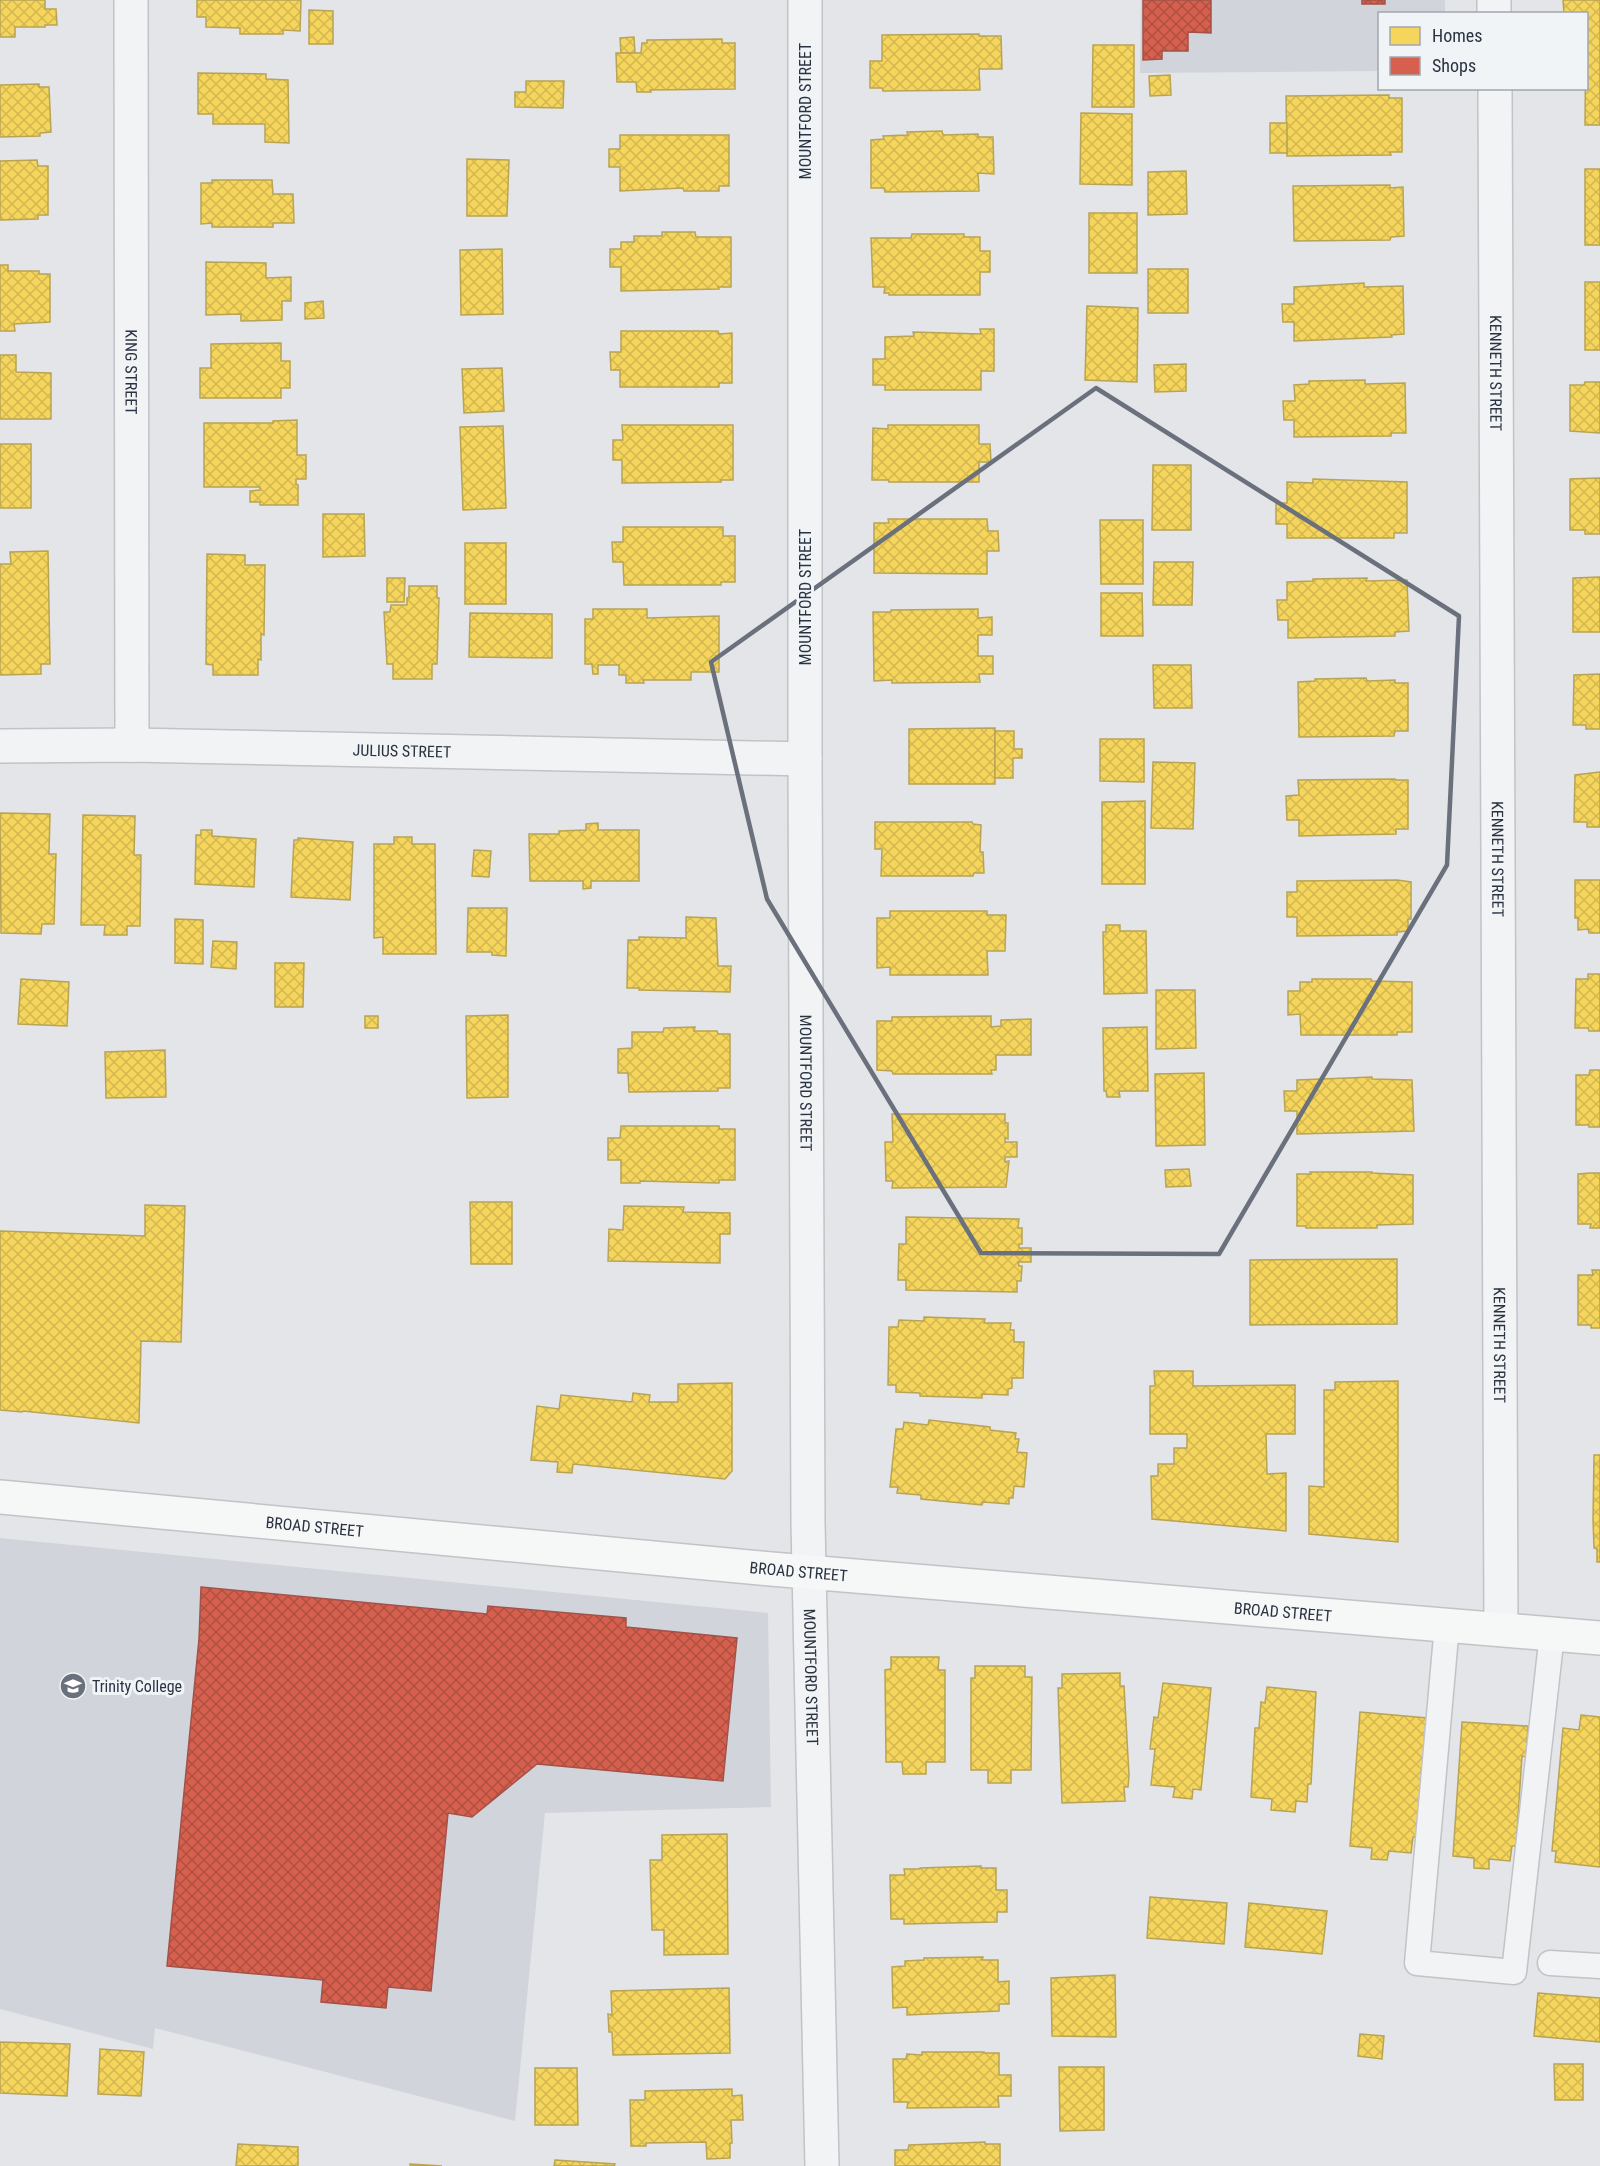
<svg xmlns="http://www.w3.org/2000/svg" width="1600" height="2166" font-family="'Roboto Condensed',sans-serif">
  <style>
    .built { fill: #d1d5db }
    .homes { fill: url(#homes-cross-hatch); stroke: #b8a454; stroke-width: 1.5 }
    .shops { fill: url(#shops-cross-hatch); stroke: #a2524a; stroke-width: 1.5 }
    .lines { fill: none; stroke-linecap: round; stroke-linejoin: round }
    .lane-casing { stroke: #c1c3c6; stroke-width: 27 }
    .street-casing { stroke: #c1c3c6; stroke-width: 36 }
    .secondary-casing { stroke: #c1c3c6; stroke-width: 36 }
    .lane { stroke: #f2f3f5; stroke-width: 24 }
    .street { stroke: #f2f3f5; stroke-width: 33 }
    .secondary { stroke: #f6f7f7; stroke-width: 33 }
    .marked { fill: none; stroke: #6a717c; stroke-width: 4.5; stroke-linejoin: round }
    .labels { text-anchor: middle; stroke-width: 6; stroke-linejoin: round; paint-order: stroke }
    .street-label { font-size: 16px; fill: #293342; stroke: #f1f4f7 }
    .poi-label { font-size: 16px; fill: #293342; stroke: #f1f4f7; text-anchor: start }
  </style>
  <defs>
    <pattern id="homes-cross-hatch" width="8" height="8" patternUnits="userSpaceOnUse" patternTransform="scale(1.5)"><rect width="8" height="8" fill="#f6d55c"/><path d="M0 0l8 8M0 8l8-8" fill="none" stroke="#d3b751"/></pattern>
    <pattern id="shops-cross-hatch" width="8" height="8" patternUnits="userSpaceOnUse" patternTransform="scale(1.5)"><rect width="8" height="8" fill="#d6604d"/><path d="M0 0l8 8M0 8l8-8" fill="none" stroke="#ae5042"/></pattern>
  </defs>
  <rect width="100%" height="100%" fill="#e3e5e8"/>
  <g class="built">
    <polygon points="1141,0 1445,0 1445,13 1380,14 1379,71 1140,73"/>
    <polygon points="0,1538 768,1613 771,1807 545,1813 515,2121 155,2028 153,2049 0,2009"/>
  </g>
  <g class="homes">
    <polygon points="0,0 45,0 45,9 56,9 57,25 45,25 45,27 15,27 15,37 0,37"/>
    <polygon points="197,0 301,0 300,31 283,30 283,34 240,34 240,28 206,27 206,17 197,17"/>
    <polygon points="1563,0 1600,0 1600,125 1585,125 1586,14 1564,14"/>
    <polygon points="309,10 333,11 333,44 309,44"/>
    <polygon points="979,34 979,36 1001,36 1002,69 979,69 980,90 883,91 882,88 870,88 870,61 882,61 882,35"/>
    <polygon points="634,37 635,53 621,53 620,38"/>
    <polygon points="722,39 722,43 735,43 735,89 650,90 651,92 637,92 636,82 617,82 616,53 641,53 642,43 647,43 647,40"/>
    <polygon points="1093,45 1134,45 1134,107 1092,107"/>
    <polygon points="198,73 266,74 266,79 288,80 289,143 265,142 265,124 213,124 213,114 198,114"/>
    <polygon points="1170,75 1171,95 1150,96 1149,76"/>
    <polygon points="526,81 564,81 563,108 515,107 515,92 526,92"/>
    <polygon points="39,84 39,87 49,87 51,132 40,133 40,136 0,137 0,85"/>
    <polygon points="1389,95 1389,98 1402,98 1402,152 1390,152 1391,155 1287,156 1286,96"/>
    <polygon points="1081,113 1132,114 1132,185 1080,184"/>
    <rect x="1270" y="123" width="17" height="30"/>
    <polygon points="942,131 943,135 978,134 978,137 993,137 994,174 978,173 979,191 885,192 884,188 871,188 871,140 884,139 883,136 908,135 907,132"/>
    <polygon points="620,135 729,135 729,186 719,186 719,191 684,191 683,188 620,191 620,167 609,167 609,149 620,149"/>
    <polygon points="467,159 509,160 507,216 467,216"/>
    <polygon points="37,160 38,166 48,166 48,215 38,215 38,219 0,220 0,161"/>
    <rect x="1585" y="169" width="15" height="76"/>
    <polygon points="1186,171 1187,214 1148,215 1148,172"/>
    <polygon points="212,180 272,180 273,194 293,194 294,223 273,223 273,227 212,227 212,223 201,224 201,183 212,183"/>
    <polygon points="1390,185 1390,188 1403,187 1404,236 1391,237 1390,240 1294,241 1293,186"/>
    <rect x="1089" y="213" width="48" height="60"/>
    <polygon points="662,232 695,232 696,237 731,237 731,287 718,287 719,289 621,291 621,267 610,267 610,249 621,249 621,242 634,242 634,236 662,236"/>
    <polygon points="912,234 964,234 964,237 980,237 980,251 990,251 990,272 980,272 980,295 889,295 889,293 884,293 885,287 873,287 871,238 911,238"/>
    <polygon points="502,249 503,314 461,315 460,250"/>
    <polygon points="206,262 266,263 266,278 291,277 291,301 282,301 282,320 241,321 241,314 206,315"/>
    <polygon points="0,265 8,265 8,271 39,271 39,274 50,274 50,322 14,324 15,331 0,331"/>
    <rect x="1148" y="269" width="40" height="44"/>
    <rect x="1585" y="282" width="15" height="68"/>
    <polygon points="1364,283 1364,287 1403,286 1404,334 1391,335 1392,337 1294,341 1294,322 1283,322 1282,304 1294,304 1294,287"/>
    <polygon points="323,301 324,318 305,319 305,303"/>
    <polygon points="1087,306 1138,308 1137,382 1085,380"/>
    <polygon points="980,329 994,329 994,371 981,371 981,390 885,390 885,385 873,385 873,359 885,359 885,337 914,336 913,332 981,334"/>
    <polygon points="621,331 718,331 719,334 732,333 732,383 719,383 719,387 620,387 620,370 611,370 610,352 621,352"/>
    <polygon points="281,343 281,361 290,361 290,388 281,388 281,398 200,398 200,368 211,368 211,344"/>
    <polygon points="0,355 16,355 16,372 51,373 51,419 0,419"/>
    <polygon points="1186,364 1186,391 1155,392 1154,365"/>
    <polygon points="502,368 504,411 464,413 462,369"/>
    <polygon points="1365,380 1365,384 1405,383 1406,433 1391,433 1391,436 1294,437 1294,420 1284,420 1283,401 1295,401 1294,385 1309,384 1309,381"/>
    <polygon points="1585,382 1600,382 1600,433 1570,431 1570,385 1584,385"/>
    <polygon points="297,420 297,455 306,455 306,479 296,479 296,484 298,485 298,505 260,505 260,502 250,502 250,491 260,490 260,487 204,487 204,423 273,423 273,421"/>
    <polygon points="622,425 733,425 733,480 721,480 721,482 622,483 622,460 613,460 613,440 623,440"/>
    <polygon points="888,425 979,425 979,444 990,444 991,462 979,462 979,482 889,482 888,480 872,480 873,428 888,429"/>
    <polygon points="503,426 506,508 463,510 460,427"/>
    <rect x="0" y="444" width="31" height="64"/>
    <polygon points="1153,465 1191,465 1191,530 1152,530"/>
    <polygon points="1600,478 1600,534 1585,534 1585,530 1570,530 1570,479"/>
    <polygon points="1313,479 1407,482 1407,533 1394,533 1394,538 1287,538 1287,524 1276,524 1276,503 1287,503 1287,482 1313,483"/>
    <polygon points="323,514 364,514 365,556 323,557"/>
    <polygon points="888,519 987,519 988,531 998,531 999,551 987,551 987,574 874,573 874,523 889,523"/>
    <polygon points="1100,520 1143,520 1143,584 1101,584"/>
    <polygon points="623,527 723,527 723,536 735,536 735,582 721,582 721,585 624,585 623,562 613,562 612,542 623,542"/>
    <rect x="465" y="543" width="41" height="61"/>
    <polygon points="48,551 50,664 41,664 41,674 0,675 0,564 11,564 10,552"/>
    <polygon points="207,554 245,555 245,565 265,565 264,635 261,634 261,660 258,659 258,675 213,675 213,665 206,664"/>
    <polygon points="1154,562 1193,562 1192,605 1153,605"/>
    <polygon points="1600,577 1600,632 1573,632 1573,578"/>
    <polygon points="387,578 405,578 404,602 387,602"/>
    <polygon points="1367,578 1366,581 1407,580 1409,631 1395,632 1395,636 1288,638 1288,620 1278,620 1277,600 1287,600 1287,582 1313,581 1313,579"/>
    <polygon points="409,586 437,586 437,598 439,598 437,664 432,664 432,679 393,679 393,664 387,664 384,612 390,612 391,605 407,605 407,598 409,597"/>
    <polygon points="1101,593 1142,593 1143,636 1101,636"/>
    <polygon points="593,609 647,609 647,618 719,616 719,672 691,672 691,680 643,680 644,683 626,683 626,675 619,675 619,665 598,665 598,674 593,674 592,664 585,664 585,619 593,619"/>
    <polygon points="978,609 978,618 992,617 992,635 978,635 978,656 993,656 993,674 979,674 980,682 892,683 892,680 874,681 873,612 891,612 891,610"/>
    <polygon points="470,613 552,614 552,658 469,657"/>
    <polygon points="1153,665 1191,665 1192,708 1154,708"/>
    <polygon points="1600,674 1600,729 1586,729 1586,725 1573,725 1574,675"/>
    <polygon points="1366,678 1367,681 1395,680 1395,683 1408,683 1408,731 1395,731 1394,736 1299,737 1298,682 1315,681 1315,679"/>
    <polygon points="995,728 995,784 909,784 909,729"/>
    <polygon points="995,731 1014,731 1014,749 1022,749 1022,758 1013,758 1013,778 995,778"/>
    <polygon points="1100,739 1144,739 1144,782 1100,781"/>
    <polygon points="1153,762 1195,763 1193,829 1151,828"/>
    <polygon points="1600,772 1600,827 1587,827 1587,822 1574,822 1575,775"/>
    <polygon points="1395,779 1395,780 1408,780 1408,829 1396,829 1396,834 1299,836 1299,820 1287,820 1286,796 1299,795 1298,780"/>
    <polygon points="1145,801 1145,884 1102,884 1102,802"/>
    <polygon points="0,813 50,814 49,854 56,854 54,924 42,924 41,934 1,933"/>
    <polygon points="83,815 135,816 134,855 141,855 140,926 127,926 127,935 104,935 105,925 81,925"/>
    <polygon points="875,822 972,822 973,824 981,825 980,852 983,852 984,873 974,873 973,876 881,876 882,849 875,849"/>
    <polygon points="598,823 598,830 639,830 639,881 591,881 591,888 583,889 583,881 530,881 529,834 559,834 559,831 586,830 586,824"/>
    <polygon points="201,830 212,830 212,836 256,839 254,887 195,884 196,835 201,835"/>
    <polygon points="394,837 412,837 412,844 435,844 436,954 383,954 383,937 374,938 374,844 394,844"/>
    <polygon points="298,838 353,842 350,900 291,897 294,840 298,840"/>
    <polygon points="474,850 491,851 489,877 472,876"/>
    <polygon points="1397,880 1411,882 1411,919 1408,919 1408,931 1397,932 1397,935 1297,936 1297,917 1287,917 1287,892 1297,892 1297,881"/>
    <polygon points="1575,880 1600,880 1600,933 1589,933 1588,929 1578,930 1578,918 1575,918"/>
    <polygon points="468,908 507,908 506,956 492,955 492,952 467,952"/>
    <polygon points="890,911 987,911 987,915 1006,915 1005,951 987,951 988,975 890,975 890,967 877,968 877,918 890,918"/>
    <polygon points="686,917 716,918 718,966 731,966 730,992 639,990 639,988 627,988 628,940 639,940 639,937 686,938"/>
    <polygon points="175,919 203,920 203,964 175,963"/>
    <polygon points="1106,925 1120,925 1120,931 1146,931 1147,993 1104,994 1103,932 1106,932"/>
    <polygon points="213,941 237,942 236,969 211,967"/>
    <polygon points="275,963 304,963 303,1007 275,1007"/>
    <polygon points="1588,974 1600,974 1600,1031 1589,1031 1588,1028 1575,1028 1576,979 1588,979"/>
    <polygon points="21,979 69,982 67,1026 18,1024"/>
    <polygon points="1312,979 1371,979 1372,981 1412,982 1412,1032 1397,1032 1397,1035 1301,1035 1300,1014 1288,1015 1288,991 1300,991 1300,982 1312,982"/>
    <polygon points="1156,990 1195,990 1196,1048 1156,1049"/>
    <polygon points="508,1015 508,1097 467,1098 466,1016"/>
    <rect x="365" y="1016" width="13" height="12"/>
    <polygon points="991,1016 991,1027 1001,1026 1001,1020 1031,1019 1031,1055 996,1055 996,1070 991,1070 992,1074 893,1074 892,1071 877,1070 877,1021 892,1021 892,1017"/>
    <polygon points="695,1027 694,1031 717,1031 718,1034 730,1034 730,1088 718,1088 718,1091 629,1092 628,1073 618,1073 618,1049 632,1048 632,1032 663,1032 664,1028"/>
    <polygon points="1147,1027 1148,1091 1119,1091 1120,1097 1107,1097 1106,1091 1104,1091 1103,1028"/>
    <polygon points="165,1050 166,1097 106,1098 105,1052"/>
    <polygon points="1590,1070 1600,1070 1600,1127 1589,1127 1589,1125 1576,1125 1576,1075 1589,1075"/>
    <polygon points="1204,1073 1205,1145 1156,1146 1155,1074"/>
    <polygon points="1372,1077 1372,1079 1412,1080 1414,1131 1297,1134 1297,1111 1285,1111 1284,1091 1297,1091 1297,1080"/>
    <polygon points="892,1114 1005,1114 1005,1123 1008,1123 1008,1139 1005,1138 1005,1142 1017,1142 1017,1157 1005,1157 1005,1162 1009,1161 1006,1187 892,1188 893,1181 886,1181 885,1142 893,1142"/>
    <polygon points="621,1126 719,1126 719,1129 735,1129 735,1180 719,1180 719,1183 640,1181 640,1183 621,1183 621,1160 608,1160 608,1138 620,1138"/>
    <polygon points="1189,1169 1191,1186 1166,1187 1165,1170"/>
    <polygon points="1310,1172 1372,1172 1372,1173 1413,1175 1413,1224 1377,1225 1377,1228 1306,1228 1306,1226 1297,1226 1297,1174 1311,1174"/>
    <polygon points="1590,1173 1600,1173 1600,1228 1590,1228 1591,1224 1578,1224 1578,1174"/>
    <polygon points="470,1202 512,1202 512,1264 471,1264"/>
    <polygon points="145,1205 185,1206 181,1342 141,1341 139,1423 23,1411 22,1412 0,1410 0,1231 145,1236"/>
    <polygon points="624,1206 684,1207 683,1212 730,1213 730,1234 720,1234 720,1263 608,1261 609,1229 623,1230"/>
    <polygon points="906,1217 1019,1219 1018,1228 1022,1228 1022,1244 1019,1244 1019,1248 1031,1248 1031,1262 1018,1262 1019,1266 1022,1266 1021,1281 1017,1281 1017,1292 906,1290 906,1280 898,1280 899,1244 906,1244"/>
    <polygon points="1397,1259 1397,1324 1250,1325 1250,1260"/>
    <polygon points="1592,1270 1600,1270 1600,1328 1591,1328 1591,1325 1578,1325 1578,1275 1593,1275"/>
    <polygon points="924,1317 985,1319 984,1323 1011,1323 1010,1330 1014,1330 1014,1342 1024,1342 1023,1378 1012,1378 1012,1388 1008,1389 1008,1395 982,1394 982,1398 920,1396 920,1393 896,1392 896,1385 888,1385 889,1327 898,1327 899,1320 924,1321"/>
    <polygon points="1154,1371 1193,1371 1193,1386 1295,1385 1295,1434 1266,1434 1267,1474 1286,1473 1286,1531 1152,1519 1151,1476 1158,1476 1158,1464 1174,1464 1174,1448 1187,1448 1187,1434 1150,1434 1150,1386 1155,1386"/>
    <polygon points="1398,1381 1398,1542 1309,1534 1309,1486 1324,1487 1324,1390 1335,1390 1335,1382"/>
    <polygon points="732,1383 732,1471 725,1479 573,1464 572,1473 557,1472 558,1462 531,1460 537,1406 559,1409 561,1395 632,1402 633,1393 650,1395 649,1402 678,1402 678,1384"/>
    <polygon points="929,1420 990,1427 990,1430 1016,1433 1015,1439 1019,1439 1017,1452 1027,1453 1024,1487 1014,1486 1013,1498 1009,1498 1009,1504 983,1502 982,1505 921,1499 921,1495 897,1493 898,1487 890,1487 896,1429 903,1429 904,1422 928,1425"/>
    <polygon points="1594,1455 1600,1455 1600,1562 1597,1562 1597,1549 1594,1548 1593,1520"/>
    <polygon points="891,1657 939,1657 938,1670 945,1670 945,1762 926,1762 926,1774 903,1774 902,1762 886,1762 885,1670 891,1669"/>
    <polygon points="975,1666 1025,1666 1025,1677 1032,1677 1031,1770 1011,1770 1011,1783 988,1783 988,1770 971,1770 971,1678 975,1678"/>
    <polygon points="1120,1673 1120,1686 1124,1686 1129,1775 1128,1787 1124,1787 1125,1801 1062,1803 1058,1688 1062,1688 1062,1674"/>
    <polygon points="1163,1683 1211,1688 1201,1790 1193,1789 1192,1799 1173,1797 1175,1787 1151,1785 1155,1749 1150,1749 1154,1717 1158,1718"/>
    <polygon points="1267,1687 1316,1692 1311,1784 1308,1784 1307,1802 1296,1801 1295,1812 1271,1810 1272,1799 1251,1797 1255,1728 1259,1728 1261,1702 1265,1703"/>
    <polygon points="1360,1712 1427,1718 1416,1837 1413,1837 1411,1853 1389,1851 1387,1860 1371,1859 1372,1848 1350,1846"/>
    <polygon points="1581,1715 1600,1717 1600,1867 1555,1862 1556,1851 1552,1851 1563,1728 1579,1730"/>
    <polygon points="1462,1722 1528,1726 1526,1757 1522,1756 1516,1846 1512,1846 1510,1861 1489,1859 1489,1869 1474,1868 1474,1858 1453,1856"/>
    <polygon points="727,1834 728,1954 664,1955 664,1930 652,1930 650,1860 662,1860 662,1835"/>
    <polygon points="981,1866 981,1868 996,1868 996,1890 1007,1890 1007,1912 997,1912 997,1922 904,1924 904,1919 891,1919 890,1875 905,1875 904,1869 919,1869 920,1868"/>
    <polygon points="1150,1897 1227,1903 1224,1944 1147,1938"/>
    <polygon points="1249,1903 1327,1911 1322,1954 1245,1947"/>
    <polygon points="983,1957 982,1960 998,1960 998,1982 1009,1981 1009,2004 999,2004 999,2011 907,2015 907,2007 893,2008 892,1967 905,1966 905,1961 924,1960 924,1958"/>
    <polygon points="1115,1975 1116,2037 1052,2036 1051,1978"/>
    <polygon points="729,1988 730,2053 613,2055 612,2032 609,2032 608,2014 612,2015 611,1991"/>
    <polygon points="1538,1993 1600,1998 1600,2042 1534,2036"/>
    <polygon points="1360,2034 1384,2036 1382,2059 1358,2056"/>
    <polygon points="0,2042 70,2044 67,2096 0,2093"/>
    <polygon points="100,2049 144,2052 141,2096 98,2094"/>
    <polygon points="922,2052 984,2052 984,2053 999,2053 999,2075 1011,2075 1011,2096 998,2096 999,2107 907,2108 908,2102 894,2102 893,2059 906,2059 907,2054 922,2055"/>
    <polygon points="1554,2064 1583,2064 1583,2100 1555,2100"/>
    <polygon points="1059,2067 1104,2067 1104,2130 1060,2131"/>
    <polygon points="535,2068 577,2068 578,2125 535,2125"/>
    <polygon points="732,2089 732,2096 742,2095 743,2120 731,2120 732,2143 730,2143 730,2158 707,2159 706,2142 646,2143 646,2146 631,2146 630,2100 645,2100 645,2091"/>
    <polygon points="985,2142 985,2144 1000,2144 1000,2166 895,2166 895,2150 908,2150 909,2145"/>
    <polygon points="238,2144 298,2147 298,2166 236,2166"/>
    <polygon points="555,2160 615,2164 614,2166 554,2166"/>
    <polygon points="410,2164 442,2166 410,2166"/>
  </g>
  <g class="shops">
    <polygon points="1143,0 1211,0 1211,33 1188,32 1188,51 1162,51 1162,59 1143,60"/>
    <rect x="1362" y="0" width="23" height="4"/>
    <polygon points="201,1587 487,1614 488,1606 626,1618 626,1627 737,1638 723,1781 537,1764 472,1817 448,1813 431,1991 388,1987 386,2008 321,2002 323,1980 167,1966 199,1639"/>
  </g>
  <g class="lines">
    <defs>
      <g id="lane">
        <polyline points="1447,1625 1417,1963 1514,1972 1552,1634"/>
        <polyline points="1550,1963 1600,1966"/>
      </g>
      <g id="street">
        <path id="s1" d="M131,0L132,745"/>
        <path id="s2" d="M805,0V759L808,1523L822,2166"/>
        <polyline points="1494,0 1494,14"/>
        <path id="s3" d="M1495,88L1501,1629"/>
        <path id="s4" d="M0,746L132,745L805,759"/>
      </g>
      <g id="secondary">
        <path id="s5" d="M0,1497L771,1569L1600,1638"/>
      </g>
    </defs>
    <use href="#lane" class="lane-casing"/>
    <use href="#street" class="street-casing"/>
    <use href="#secondary" class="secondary-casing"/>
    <use href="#lane" class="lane"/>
    <use href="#street" class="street"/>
    <use href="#secondary" class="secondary"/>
  </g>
  <path class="marked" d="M1096,388L1459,616L1447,865L1219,1254L981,1253L767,899L711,662Z"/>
  <defs>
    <symbol id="university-disc" viewBox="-11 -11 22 22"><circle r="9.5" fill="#6a717c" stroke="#f1f4f7"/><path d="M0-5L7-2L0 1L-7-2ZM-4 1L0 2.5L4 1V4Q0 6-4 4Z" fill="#fff"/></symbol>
  </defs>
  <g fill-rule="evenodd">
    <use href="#university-disc" x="58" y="1671" width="30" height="30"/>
  </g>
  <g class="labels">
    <g class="street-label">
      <text transform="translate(805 111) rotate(-90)" y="6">MOUNTFORD STREET</text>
      <text dy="6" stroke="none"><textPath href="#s1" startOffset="372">KING STREET</textPath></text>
      <text dy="6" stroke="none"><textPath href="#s3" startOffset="285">KENNETH STREET</textPath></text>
      <text transform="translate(805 597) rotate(-90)" y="6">MOUNTFORD STREET</text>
      <text dy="6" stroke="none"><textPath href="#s4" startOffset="402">JULIUS STREET</textPath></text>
      <text dy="6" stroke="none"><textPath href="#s3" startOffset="771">KENNETH STREET</textPath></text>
      <text dy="6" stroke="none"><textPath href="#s2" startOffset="1083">MOUNTFORD STREET</textPath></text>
      <text dy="6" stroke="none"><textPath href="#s3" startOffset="1257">KENNETH STREET</textPath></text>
      <text dy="6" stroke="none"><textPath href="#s5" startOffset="316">BROAD STREET</textPath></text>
      <text dy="6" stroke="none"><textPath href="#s5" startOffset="802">BROAD STREET</textPath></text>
      <text dy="6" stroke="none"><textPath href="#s5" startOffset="1288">BROAD STREET</textPath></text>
      <text dy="6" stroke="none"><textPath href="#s2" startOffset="1677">MOUNTFORD STREET</textPath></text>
    </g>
    <g class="poi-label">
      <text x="92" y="1692">Trinity College</text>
    </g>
  </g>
  <rect x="1378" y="12" width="210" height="78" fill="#f1f4f7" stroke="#a1a7af" stroke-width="1.5"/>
  <rect x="1390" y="27" width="30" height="18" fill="#f6d55c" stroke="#a1a7af" stroke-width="1.5"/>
  <text x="1432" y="42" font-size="18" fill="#293342">Homes</text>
  <rect x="1390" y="57" width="30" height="18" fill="#d6604d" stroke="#a1a7af" stroke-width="1.5"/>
  <text x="1432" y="72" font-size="18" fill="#293342">Shops</text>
</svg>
